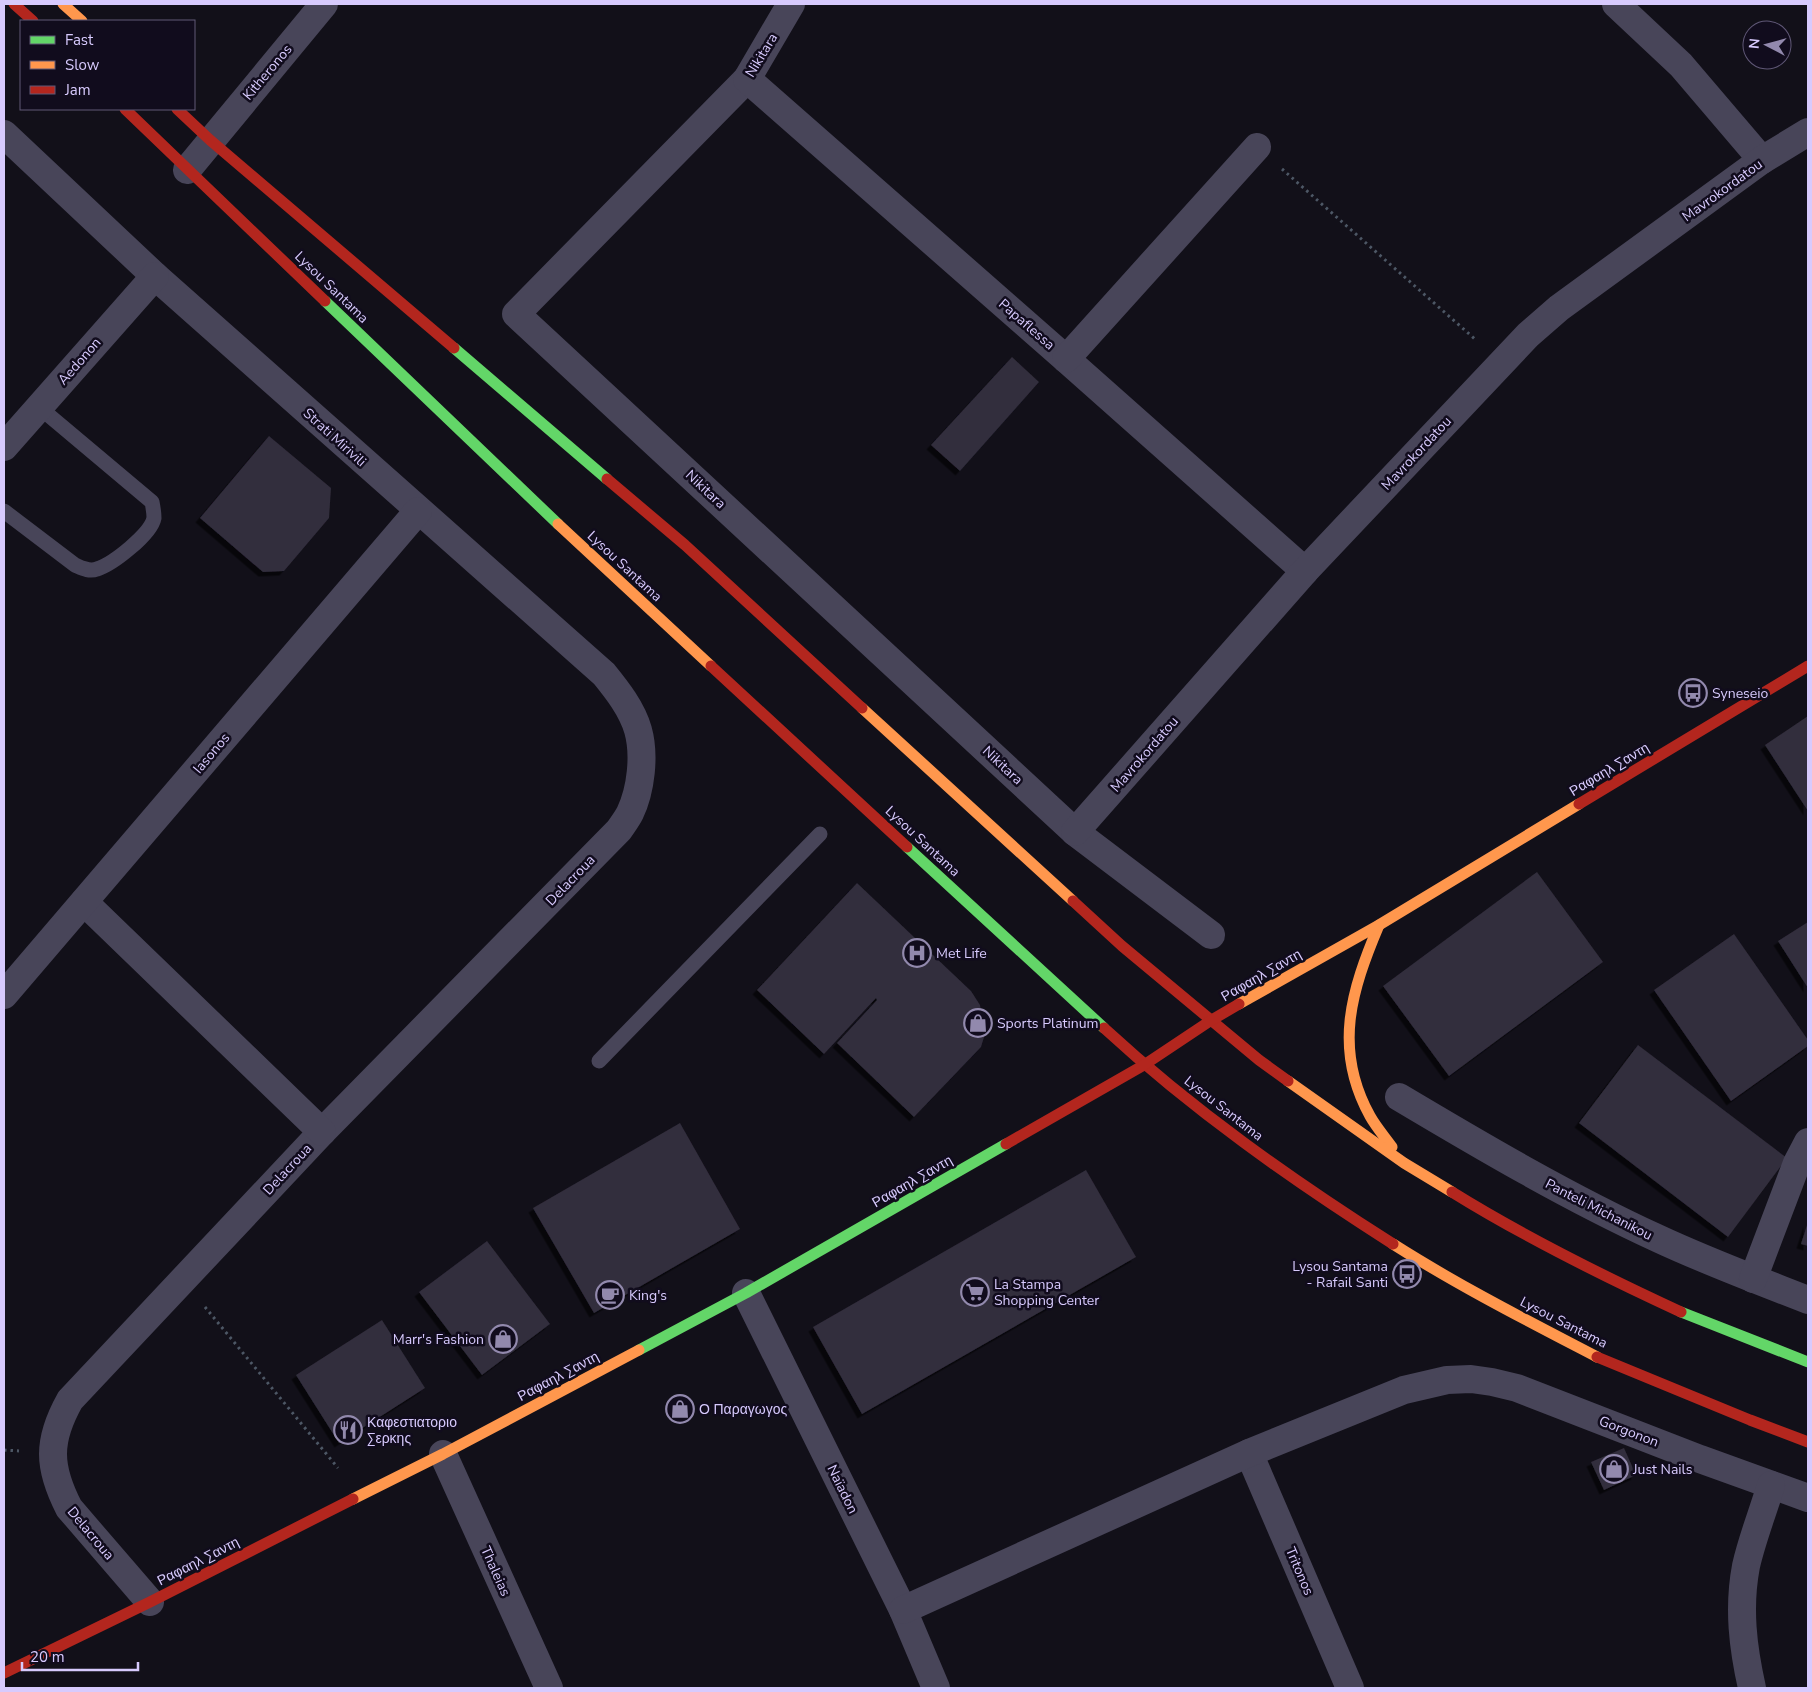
<svg xmlns="http://www.w3.org/2000/svg" width="1812" height="1692" font-family="'Nunito Sans',sans-serif">
  <style>
    .building { fill: #312d3c; filter: url(#shadow) }
    .lines { fill: none; stroke-linecap: round; stroke-linejoin: round }
    .path { stroke: #4d5765; stroke-width: 3; stroke-dasharray: 2.5 4; stroke-linecap: butt }
    .lane { stroke: #484559; stroke-width: 15 }
    .street { stroke: #484559; stroke-width: 28 }
    .fast { stroke: #63d668; stroke-width: 11 }
    .slow { stroke: #ff974d; stroke-width: 11 }
    .jam { stroke: #b3261e; stroke-width: 11 }
    .labels { text-anchor: middle; stroke-width: 5; stroke-linejoin: round; paint-order: stroke }
    .street-label { font-size: 14px; fill: #d7cafd; stroke: #110c1d }
    .poi-label { font-size: 14px; fill: #d7cafd; stroke: #110c1d; text-anchor: start }
  </style>
  <defs>
    <filter id="shadow"><feDropShadow dx="-4.5" dy="4.5" stdDeviation="0" flood-color="#0009"/></filter>
  </defs>
  <rect width="100%" height="100%" fill="#121019"/>
  <g class="building">
    <polygon points="1012,357 1039,382 960,471 931,445"/>
    <polygon points="269,436 331,488 329,518 284,571 263,572 200,518"/>
    <polygon points="1808,716 1808,811 1765,745"/>
    <polygon points="1537,872 1603,962 1449,1076 1383,986"/>
    <polygon points="857,883 971,991 980,1005 985,1034 981,1047 914,1117 837,1043 877,1000 876,998 824,1054 757,990"/>
    <polygon points="1808,922 1808,988 1778,941"/>
    <polygon points="1734,934 1808,1040 1808,1046 1731,1101 1654,990"/>
    <polygon points="1638,1045 1787,1158 1728,1237 1579,1123"/>
    <polygon points="680,1123 740,1229 594,1313 533,1208"/>
    <polygon points="1086,1170 1136,1257 862,1414 813,1327"/>
    <polygon points="1808,1222 1808,1246 1801,1244"/>
    <polygon points="487,1241 550,1324 482,1375 419,1292"/>
    <polygon points="382,1320 425,1388 339,1443 296,1375"/>
    <polygon points="1624,1448 1636,1475 1604,1490 1591,1462"/>
  </g>
  <g class="lines">
    <g class="path">
      <polyline points="1282,169 1476,340"/>
      <polyline points="205,1307 338,1468"/>
      <polyline points="4,1450 19,1451"/>
    </g>
    <g class="lane">
      <path d="M4,511L75,565C82,568 89,572 97,569C113,564 151,534 154,518C154,513 153,507 152,502L39,407"/>
      <polyline points="599,1061 820,834"/>
    </g>
    <g class="street">
      <polyline points="791,4 747,79 516,314 1075,832 1211,935"/>
      <polyline points="1616,4 1681,65 1762,160"/>
      <polyline points="747,79 1066,359 1305,571"/>
      <path d="M4,134L155,276L604,674C617,690 632,709 638,730C645,755 641,790 630,813C627,819 623,824 619,830L322,1132L70,1400C47,1441 48,1467 69,1508L150,1602"/>
      <polyline points="187,170 324,4"/>
      <polyline points="1066,359 1257,147"/>
      <polyline points="4,447 155,276"/>
      <polyline points="1075,832 1305,571 1528,335 1559,308 1762,160 1808,132"/>
      <polyline points="84,902 322,1132"/>
      <polyline points="4,995 418,511"/>
      <path d="M1399,1097C1483,1147 1568,1197 1657,1238C1706,1261 1757,1280 1808,1300"/>
      <polyline points="1753,1279 1797,1163 1808,1142"/>
      <polyline points="746,1293 903,1610 936,1688"/>
      <polyline points="1249,1453 1350,1688"/>
      <polyline points="443,1454 549,1688"/>
      <polyline points="903,1610 1249,1453 1404,1390 1447,1380 1471,1379 1492,1382 1517,1388 1700,1459 1808,1498"/>
      <path d="M1752,1688C1743,1648 1738,1608 1746,1566C1752,1539 1763,1512 1771,1485"/>
    </g>
    <g class="fast">
      <polyline points="325,301 558,524"/>
      <polyline points="454,348 607,479"/>
      <polyline points="907,847 1104,1028"/>
      <polyline points="1681,1312 1808,1362"/>
      <polyline points="639,1350 746,1293 1006,1144"/>
    </g>
    <g class="slow">
      <polyline points="63,4 82,21"/>
      <polyline points="558,524 711,666"/>
      <polyline points="862,708 1073,901"/>
      <path d="M1379,925C1351,991 1333,1049 1370,1116C1376,1127 1385,1137 1392,1147"/>
      <polyline points="1239,1004 1379,925 1579,804"/>
      <polyline points="1288,1081 1404,1163 1452,1192"/>
      <path d="M1393,1244C1459,1286 1528,1321 1597,1357"/>
      <polyline points="353,1499 443,1454 639,1350"/>
    </g>
    <g class="jam">
      <polyline points="14,4 33,21"/>
      <polyline points="125,109 325,301"/>
      <polyline points="177,109 210,140 454,348"/>
      <polyline points="607,479 685,545 862,708"/>
      <polyline points="711,666 907,847"/>
      <polyline points="1579,804 1808,666"/>
      <polyline points="1073,901 1122,946 1259,1060 1288,1081"/>
      <path d="M1104,1028C1193,1110 1291,1179 1393,1244"/>
      <polyline points="1006,1144 1144,1065 1210,1021 1239,1004"/>
      <path d="M1452,1192C1526,1238 1603,1276 1681,1312"/>
      <polyline points="1597,1357 1750,1420 1808,1442"/>
      <polyline points="4,1673 150,1602 353,1499"/>
    </g>
  </g>
  <defs>
    <symbol id="bus-ring" viewBox="-11 -11 22 22"><circle r="9.5" fill="#110c1d" stroke="#9289ad" stroke-width="1.5"/><path d="M-5-6H5V4H4V6H2V4H-2V6H-4V4H-5ZM-3.5-4V0h7V-4ZM-3.5 1.2v1.5H-2V1.2ZM2 1.2v1.5H3.5V1.2Z" fill="#9289ad"/></symbol>
    <symbol id="hospital-ring" viewBox="-11 -11 22 22"><circle r="9.5" fill="#110c1d" stroke="#9289ad" stroke-width="1.5"/><path d="M-5-5h3v3.5h4V-5h3V5h-3V1.5h-4V5h-3Z" fill="#9289ad"/></symbol>
    <symbol id="shop-ring" viewBox="-11 -11 22 22"><circle r="9.5" fill="#110c1d" stroke="#9289ad" stroke-width="1.5"/><path d="M-5-2.5h2.3a2.7 3.5 0 0 1 5.4 0H5L5.5 6h-11ZM-1.5-2.5h3a1.5 2.3 0 0 0-3 0Z" fill="#9289ad"/></symbol>
    <symbol id="supermarket-ring" viewBox="-11 -11 22 22"><circle r="9.5" fill="#110c1d" stroke="#9289ad" stroke-width="1.5"/><path d="M-6-5.5h2.5l.6 2H6L4.5 2H-2.5L-4.4-4H-6ZM-1.5 3.2a1.3 1.3 0 1 0 .1 0ZM3 3.2a1.3 1.3 0 1 0 .1 0Z" fill="#9289ad"/></symbol>
    <symbol id="cafe-ring" viewBox="-11 -11 22 22"><circle r="9.5" fill="#110c1d" stroke="#9289ad" stroke-width="1.5"/><path d="M-5.5-4.5H6V0H3Q3 3.5 0 3.5H-2.5Q-5.5 3.5-5.5 0ZM3-3.2v2h1.7v-2ZM-6 4.5H4V6H-6Z" fill="#9289ad"/></symbol>
    <symbol id="restaurant-ring" viewBox="-11 -11 22 22"><circle r="9.5" fill="#110c1d" stroke="#9289ad" stroke-width="1.5"/><path d="M-5-6h1v4h1v-4h1v4h1v-4h1v5L-1.5 .5V6h-2V.5L-5-1ZM5-6V6H3V1.5H1.5Q1.5-4 5-6Z" fill="#9289ad"/></symbol>
  </defs>
  <g fill-rule="evenodd">
    <use href="#bus-ring" x="1677" y="677" width="32" height="32"/>
    <use href="#hospital-ring" x="901" y="937" width="32" height="32"/>
    <use href="#shop-ring" x="962" y="1007" width="32" height="32"/>
    <use href="#bus-ring" x="1391" y="1258" width="32" height="32"/>
    <use href="#supermarket-ring" x="959" y="1276" width="32" height="32"/>
    <use href="#cafe-ring" x="594" y="1279" width="32" height="32"/>
    <use href="#shop-ring" x="487" y="1323" width="32" height="32"/>
    <use href="#shop-ring" x="664" y="1393" width="32" height="32"/>
    <use href="#restaurant-ring" x="332" y="1414" width="32" height="32"/>
    <use href="#shop-ring" x="1598" y="1453" width="32" height="32"/>
  </g>
  <g class="labels">
    <g class="street-label">
      <text transform="translate(761 55) rotate(-59)" y="5">Nikitara</text>
      <text transform="translate(267 72) rotate(-50)" y="5">Kitheronos</text>
      <text transform="translate(1722 190) rotate(-36)" y="5">Mavrokordatou</text>
      <text transform="translate(332 287) rotate(44)" y="5">Lysou Santama</text>
      <text transform="translate(1027 324) rotate(41)" y="5">Papaflessa</text>
      <text transform="translate(79 361) rotate(-49)" y="5">Aedonon</text>
      <text transform="translate(335 437) rotate(42)" y="5">Strati Mirivili</text>
      <text transform="translate(1416 453) rotate(-47)" y="5">Mavrokordatou</text>
      <text transform="translate(706 489) rotate(43)" y="5">Nikitara</text>
      <text transform="translate(625 566) rotate(43)" y="5">Lysou Santama</text>
      <text transform="translate(211 753) rotate(-50)" y="5">Iasonos</text>
      <text transform="translate(1144 754) rotate(-49)" y="5">Mavrokordatou</text>
      <text transform="translate(1003 765) rotate(43)" y="5">Nikitara</text>
      <text transform="translate(1609 769) rotate(-31)" y="5">Ραφαηλ Σαντη</text>
      <text transform="translate(923 841) rotate(43)" y="5">Lysou Santama</text>
      <text transform="translate(570 880) rotate(-46)" y="5">Delacroua</text>
      <text transform="translate(1261 975) rotate(-30)" y="5">Ραφαηλ Σαντη</text>
      <text transform="translate(1224 1108) rotate(38)" y="5">Lysou Santama</text>
      <text transform="translate(287 1169) rotate(-47)" y="5">Delacroua</text>
      <text transform="translate(912 1181) rotate(-30)" y="5">Ραφαηλ Σαντη</text>
      <text transform="translate(1599 1209) rotate(27)" y="5">Panteli Michanikou</text>
      <text transform="translate(1564 1322) rotate(27)" y="5">Lysou Santama</text>
      <text transform="translate(558 1376) rotate(-28)" y="5">Ραφαηλ Σαντη</text>
      <text transform="translate(1629 1431) rotate(21)" y="5">Gorgonon</text>
      <text transform="translate(843 1489) rotate(64)" y="5">Naïadon</text>
      <text transform="translate(91 1533) rotate(50)" y="5">Delacroua</text>
      <text transform="translate(198 1561) rotate(-27)" y="5">Ραφαηλ Σαντη</text>
      <text transform="translate(496 1571) rotate(66)" y="5">Thaleias</text>
      <text transform="translate(1300 1571) rotate(67)" y="5">Tritonos</text>
    </g>
    <g class="poi-label">
      <text x="1712" y="698">Syneseio</text>
      <text x="936" y="958">Met Life</text>
      <text x="997" y="1028">Sports Platinum</text>
      <text x="1388" y="1271" text-anchor="end">Lysou Santama<tspan x="1388" dy="16">- Rafail Santi</tspan></text>
      <text x="994" y="1289">La Stampa<tspan x="994" dy="16">Shopping Center</tspan></text>
      <text x="629" y="1300">King's</text>
      <text x="484" y="1344" text-anchor="end">Marr's Fashion</text>
      <text x="699" y="1414">Ο Παραγωγος</text>
      <text x="367" y="1427">Καφεστιατοριο<tspan x="367" dy="16">Σερκης</tspan></text>
      <text x="1633" y="1474">Just Nails</text>
    </g>
  </g>
  <rect width="1812" height="1692" fill="none" stroke="#d7cafd" stroke-width="10"/>
  <rect x="20" y="20" width="175" height="90" fill="#110c1d" stroke="#605877"/>
  <rect x="30" y="36" width="25" height="8" fill="#63d668" stroke="#605877"/>
  <text x="65" y="45" font-size="15" fill="#d7cafd">Fast</text>
  <rect x="30" y="61" width="25" height="8" fill="#ff974d" stroke="#605877"/>
  <text x="65" y="70" font-size="15" fill="#d7cafd">Slow</text>
  <rect x="30" y="86" width="25" height="8" fill="#b3261e" stroke="#605877"/>
  <text x="65" y="95" font-size="15" fill="#d7cafd">Jam</text>
  <g transform="translate(1767 45) rotate(276)"><circle r="24" fill="#110c1d" stroke="#605877"/>
  <path d="M0-4L9 19L0 12L-9 19Z" fill="#9289ad"/>
  <text y="-8" font-size="14" font-weight="bold" text-anchor="middle" fill="#d7cafd">N</text>
  </g>
  <path d="M22 1662v8h116v-8" fill="none" stroke="#d7cafd" stroke-width="2.5"/>
  <text x="30" y="1662" font-size="15" fill="#d7cafd" stroke="#110c1d" stroke-width="4" paint-order="stroke">20 m</text>
</svg>
